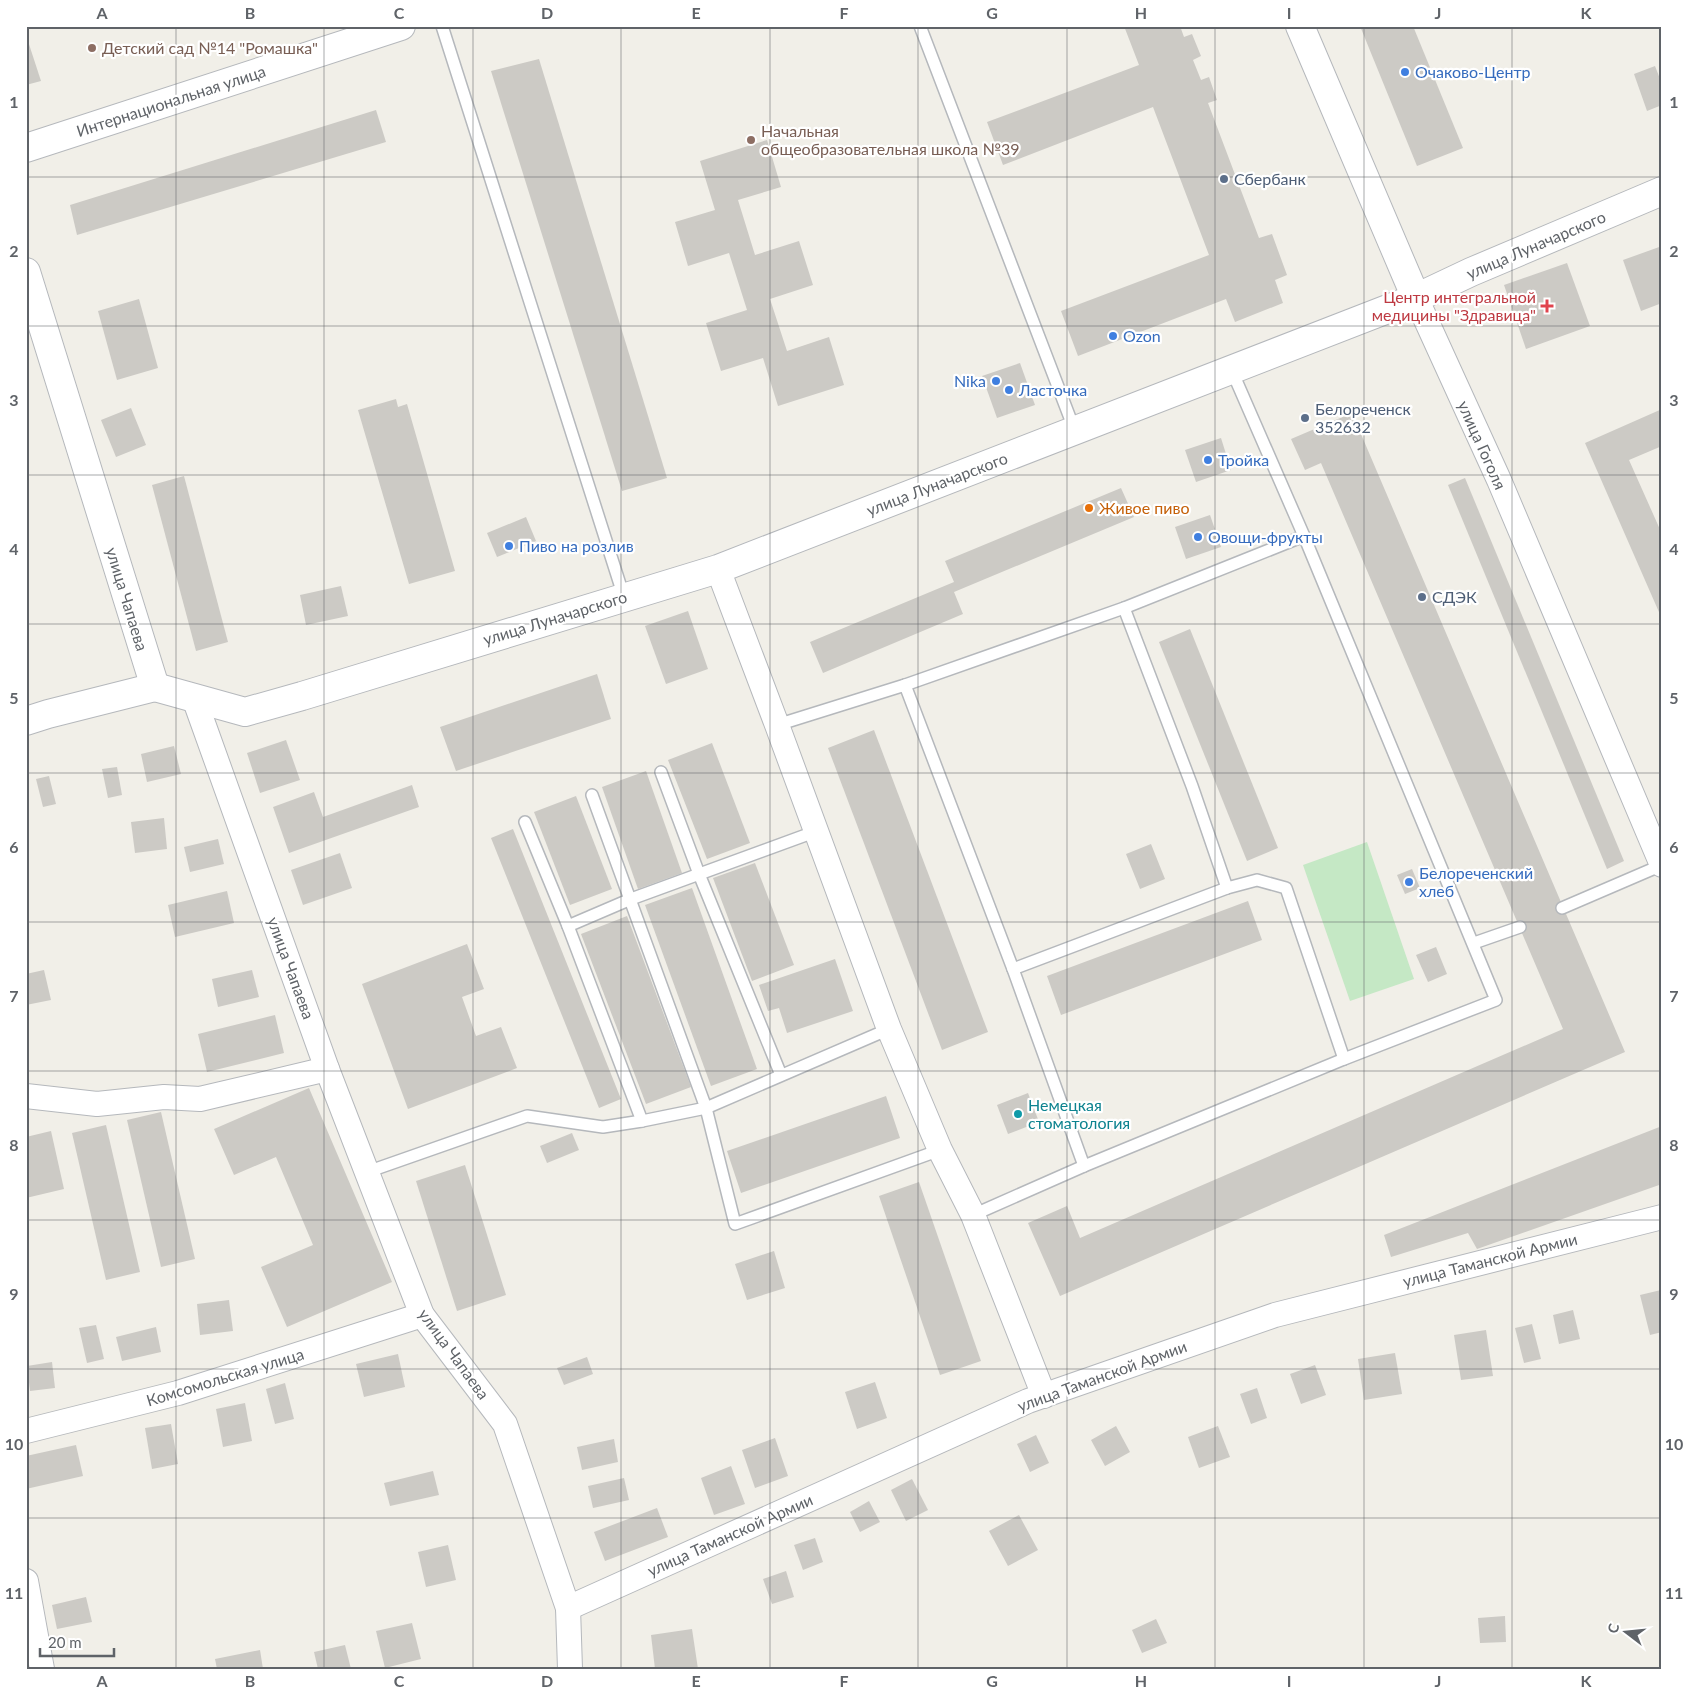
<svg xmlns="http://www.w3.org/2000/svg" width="1688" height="1695" font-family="Lato,sans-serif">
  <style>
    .green { fill: #c5e8c5 }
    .building { fill: #cccac5 }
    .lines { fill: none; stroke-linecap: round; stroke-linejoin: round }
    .service-casing { stroke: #b5b8bc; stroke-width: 14 }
    .minor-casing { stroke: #b5b8bc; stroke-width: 26 }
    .tertiary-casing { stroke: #b5b8bc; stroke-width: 30 }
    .service { stroke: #fff; stroke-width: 11 }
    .minor { stroke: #fff; stroke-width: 24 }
    .tertiary { stroke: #fff; stroke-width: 28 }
    .grid { fill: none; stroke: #5f6368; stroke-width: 1; stroke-opacity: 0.55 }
    .education-dot { fill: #8d6e63; stroke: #fff; stroke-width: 2 }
    .shop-dot { fill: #3f7fe0; stroke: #fff; stroke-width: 2 }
    .service-dot { fill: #5c6f8a; stroke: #fff; stroke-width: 2 }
    .health-dot { fill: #e0444e; stroke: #fff; stroke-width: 2 }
    .food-dot { fill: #e8710a; stroke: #fff; stroke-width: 2 }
    .culture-dot { fill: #0f9aa8; stroke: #fff; stroke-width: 2 }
    .labels { text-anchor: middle; stroke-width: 4.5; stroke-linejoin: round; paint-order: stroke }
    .education-label { font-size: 16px; fill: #785e54; stroke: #fff; text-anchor: start }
    .shop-label { font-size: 16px; fill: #366cbe; stroke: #fff; text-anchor: start }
    .street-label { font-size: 16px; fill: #5f6368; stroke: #fff }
    .service-label { font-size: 16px; fill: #4e5e75; stroke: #fff; text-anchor: start }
    .health-label { font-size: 16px; fill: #be3a42; stroke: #fff; text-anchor: end }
    .food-label { font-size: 16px; fill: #c56008; stroke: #fff; text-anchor: start }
    .culture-label { font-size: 16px; fill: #0d838f; stroke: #fff; text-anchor: start }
    .neatline { fill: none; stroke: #5f6368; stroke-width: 2 }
    .grid-label { font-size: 16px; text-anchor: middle; font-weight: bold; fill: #5f6368 }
  </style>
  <rect width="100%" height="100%" fill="#f1efe8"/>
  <polygon class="green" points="1367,842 1414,979 1350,1001 1303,865"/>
  <g class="building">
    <polygon points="1124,26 1180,26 1184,37 1192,34 1201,56 1193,60 1201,80 1209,77 1217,100 1208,103 1259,238 1272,234 1287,275 1275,280 1283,303 1235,322 1226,299 1078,356 1061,311 1209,255 1153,107 1003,165 987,122 1139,65"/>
    <polygon points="1360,26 1413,26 1463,148 1417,166"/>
    <polygon points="26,35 41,81 26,85"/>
    <polygon points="539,59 667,478 622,491 491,71"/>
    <polygon points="1655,66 1662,84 1662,105 1647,111 1634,74"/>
    <polygon points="376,110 386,142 77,235 70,205"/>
    <polygon points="767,140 781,187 738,200 755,255 799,241 813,285 770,299 787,351 829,337 844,385 778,406 763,358 721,371 706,323 747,310 729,253 688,266 675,222 715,210 700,161"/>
    <polygon points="1662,246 1662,303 1641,311 1623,260"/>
    <polygon points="1567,263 1590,326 1526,349 1504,285"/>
    <polygon points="139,299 158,368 117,380 98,311"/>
    <polygon points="1020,363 1035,405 997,418 982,376"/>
    <polygon points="396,399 398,407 407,404 455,571 409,584 358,410"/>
    <polygon points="131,408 146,445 116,457 101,420"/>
    <polygon points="1662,409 1662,446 1629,460 1662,534 1662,619 1585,443"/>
    <polygon points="1352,413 1625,1052 1060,1296 1028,1223 1067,1206 1080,1238 1563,1029 1321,463 1305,470 1291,439"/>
    <polygon points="1221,438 1231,470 1196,482 1185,450"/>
    <polygon points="184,476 228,642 196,651 152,485"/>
    <polygon points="1465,478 1624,861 1607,869 1448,485"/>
    <polygon points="1121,488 1134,517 954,592 963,614 823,673 810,642 954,582 945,561"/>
    <polygon points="1210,515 1221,547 1186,559 1175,527"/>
    <polygon points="526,517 536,541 497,557 487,533"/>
    <polygon points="341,586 348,616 306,625 300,595"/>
    <polygon points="688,611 708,669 666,684 645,626"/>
    <polygon points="1190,629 1278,848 1247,861 1159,642"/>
    <polygon points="597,674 611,719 456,771 440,727"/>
    <polygon points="874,730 988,1032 942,1050 828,748"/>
    <polygon points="286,740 300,780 260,793 247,753"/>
    <polygon points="712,743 750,843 707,859 668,760"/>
    <polygon points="174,746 181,774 147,782 141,754"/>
    <polygon points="117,767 122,795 108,798 102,769"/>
    <polygon points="646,771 682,873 638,889 602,787"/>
    <polygon points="49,776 56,804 43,807 36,779"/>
    <polygon points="412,785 419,807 289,853 273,807 314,792 323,817"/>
    <polygon points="576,796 612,889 570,905 534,812"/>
    <polygon points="164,818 167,849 135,853 131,822"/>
    <polygon points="513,829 621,1099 599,1108 491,838"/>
    <polygon points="218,839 224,864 190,872 184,847"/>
    <polygon points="1151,844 1165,879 1140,889 1126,854"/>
    <polygon points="340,853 352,888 303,905 291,870"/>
    <polygon points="755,863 794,965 752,981 713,878"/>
    <polygon points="1412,869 1420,888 1405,894 1397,875"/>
    <polygon points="692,888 757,1069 711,1086 645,905"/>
    <polygon points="227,891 234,923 175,937 168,905"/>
    <polygon points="1248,901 1262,940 1061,1015 1047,976"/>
    <polygon points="627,916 691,1087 646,1104 581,934"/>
    <polygon points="467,944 484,989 462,997 476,1036 501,1027 517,1068 408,1109 362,984"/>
    <polygon points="1436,947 1447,974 1428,982 1416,955"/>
    <polygon points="835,959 853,1011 787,1033 779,1008 768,1011 759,985"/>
    <polygon points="44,970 51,1000 26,1005 26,974"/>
    <polygon points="252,970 259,997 218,1007 212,979"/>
    <polygon points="275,1015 284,1053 207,1072 198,1034"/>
    <polygon points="309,1088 392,1282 287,1327 261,1267 313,1245 276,1157 234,1175 214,1129"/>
    <polygon points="1028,1093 1039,1122 1008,1134 997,1105"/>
    <polygon points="886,1096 900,1138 741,1193 727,1151"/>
    <polygon points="161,1112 195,1259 161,1267 127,1120"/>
    <polygon points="106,1125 140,1272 106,1280 72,1133"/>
    <polygon points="1662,1126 1662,1184 1477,1249 1468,1233 1391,1257 1384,1235"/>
    <polygon points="51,1131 64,1189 26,1198 26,1137"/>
    <polygon points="572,1133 579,1150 547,1163 540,1146"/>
    <polygon points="465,1165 506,1295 457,1311 416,1181"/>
    <polygon points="919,1182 981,1361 940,1375 879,1196"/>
    <polygon points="774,1251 785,1288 747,1300 735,1264"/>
    <polygon points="1661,1290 1662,1332 1650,1335 1640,1295"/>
    <polygon points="229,1300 233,1331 200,1335 197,1304"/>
    <polygon points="1573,1310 1580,1339 1559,1344 1553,1315"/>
    <polygon points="1532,1324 1541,1359 1524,1363 1515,1328"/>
    <polygon points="96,1325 104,1359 87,1363 79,1328"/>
    <polygon points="156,1327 161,1352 122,1361 116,1337"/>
    <polygon points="1486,1330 1493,1376 1461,1380 1454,1335"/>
    <polygon points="1395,1353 1402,1394 1364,1400 1358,1359"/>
    <polygon points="398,1354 405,1387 364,1397 356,1364"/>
    <polygon points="587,1357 593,1374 564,1385 557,1368"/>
    <polygon points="52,1362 55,1388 30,1391 27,1366"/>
    <polygon points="1315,1365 1326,1395 1301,1404 1290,1374"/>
    <polygon points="875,1382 887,1418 857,1429 845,1392"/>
    <polygon points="285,1383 294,1419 275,1424 266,1389"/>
    <polygon points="1257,1388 1267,1418 1251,1424 1240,1394"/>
    <polygon points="245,1403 252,1441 223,1447 216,1409"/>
    <polygon points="171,1424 178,1464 152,1469 145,1428"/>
    <polygon points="1116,1426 1130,1452 1105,1466 1091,1440"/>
    <polygon points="1218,1426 1230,1457 1199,1468 1188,1437"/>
    <polygon points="1036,1435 1049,1463 1030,1472 1017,1444"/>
    <polygon points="775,1438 788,1476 755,1488 742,1450"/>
    <polygon points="614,1439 618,1462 582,1470 577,1447"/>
    <polygon points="76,1445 83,1476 26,1489 26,1456"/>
    <polygon points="731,1466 745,1504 714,1515 701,1478"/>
    <polygon points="433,1471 439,1495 390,1506 384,1483"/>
    <polygon points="624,1478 629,1500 593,1508 588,1486"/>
    <polygon points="912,1479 928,1510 906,1521 891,1490"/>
    <polygon points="869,1501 880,1522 860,1532 850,1512"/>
    <polygon points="657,1508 668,1537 605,1561 594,1532"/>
    <polygon points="1019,1515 1038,1550 1008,1566 989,1531"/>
    <polygon points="815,1538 823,1562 803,1570 794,1545"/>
    <polygon points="448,1545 456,1580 426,1587 418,1552"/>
    <polygon points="786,1571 794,1597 772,1604 763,1579"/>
    <polygon points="86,1597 92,1622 57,1629 52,1605"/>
    <polygon points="1505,1616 1506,1642 1480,1643 1478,1618"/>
    <polygon points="1156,1619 1167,1643 1142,1653 1132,1630"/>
    <polygon points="412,1623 421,1659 385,1668 376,1631"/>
    <polygon points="692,1629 698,1669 655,1669 651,1635"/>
    <polygon points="345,1645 351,1669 318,1669 314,1652"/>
    <polygon points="260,1650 263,1669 217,1669 215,1659"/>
  </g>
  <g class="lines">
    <defs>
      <g id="service">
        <polyline points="442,26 624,597"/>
        <polyline points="920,26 1075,431"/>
        <polyline points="905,685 1124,608"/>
        <polyline points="777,725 905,685 1013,969 1227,888 1192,786 1124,608 1304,536 1232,371"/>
        <polyline points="661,772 699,874 781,1075"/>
        <polyline points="592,795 706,1108 735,1224 940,1150"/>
        <polyline points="525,822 568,926 642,1121"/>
        <polyline points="1227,888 1257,880 1286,888 1344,1059 1496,1000 1304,536"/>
        <polyline points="1562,908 1662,865"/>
        <polyline points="568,926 631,899 817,831"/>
        <polyline points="1474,943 1520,927"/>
        <polyline points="1013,969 1084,1166 1344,1059"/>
        <polyline points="367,1172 527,1116 603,1127 642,1121 706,1108 889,1029"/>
        <polyline points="973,1215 1084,1166"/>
      </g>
      <g id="minor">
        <polyline points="1416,298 1499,480 1662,865"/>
        <polyline points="718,569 777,725 889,1029 940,1150 973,1215 1044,1396"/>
        <polyline points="194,698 327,1069 422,1315 505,1424 568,1608 570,1669"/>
        <polyline points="26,1096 97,1104 164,1097 200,1099 327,1069"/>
        <polyline points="26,1431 178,1393 422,1315"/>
        <polyline points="26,1581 42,1669"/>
        <polyline points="568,1608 1028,1401 1275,1315 1662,1217"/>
      </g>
      <g id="tertiary">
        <polyline points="1300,26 1416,298"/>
        <polyline points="26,148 401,26"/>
        <polyline points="26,272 155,687"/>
        <polyline points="155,687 245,712 302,696 718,569 1416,298 1471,272 1662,191"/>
        <polyline points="26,721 48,714 155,687"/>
      </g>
    </defs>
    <use href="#service" class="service-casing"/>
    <use href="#minor" class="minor-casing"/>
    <use href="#tertiary" class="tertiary-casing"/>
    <use href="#service" class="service"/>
    <use href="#minor" class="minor"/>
    <use href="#tertiary" class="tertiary"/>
  </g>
  <path class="grid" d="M176,26V1669M324,26V1669M473,26V1669M621,26V1669M770,26V1669M918,26V1669M1067,26V1669M1215,26V1669M1364,26V1669M1512,26V1669M26,177H1662M26,326H1662M26,475H1662M26,624H1662M26,773H1662M26,922H1662M26,1071H1662M26,1220H1662M26,1369H1662M26,1518H1662"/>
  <g class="education-dot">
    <circle cx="92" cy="48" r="5"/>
    <circle cx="751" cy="140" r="5"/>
  </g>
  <g class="shop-dot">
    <circle cx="1405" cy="72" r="5"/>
    <circle cx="1113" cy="336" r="5"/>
    <circle cx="996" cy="381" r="5"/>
    <circle cx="1009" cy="390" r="5"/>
    <circle cx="1208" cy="460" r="5"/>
    <circle cx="1198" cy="537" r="5"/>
    <circle cx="509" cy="546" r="5"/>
    <circle cx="1409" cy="882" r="5"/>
  </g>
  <g class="service-dot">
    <circle cx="1224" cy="179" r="5"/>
    <circle cx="1305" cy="418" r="5"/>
    <circle cx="1422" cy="597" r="5"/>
  </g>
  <path class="health-dot" d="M1544.5 298.5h5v5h5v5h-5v5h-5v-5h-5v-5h5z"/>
  <circle class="food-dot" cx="1089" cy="508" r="5"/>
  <circle class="culture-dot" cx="1018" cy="1114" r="5"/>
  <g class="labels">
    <g class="education-label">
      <text x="102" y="54">Детский сад №14 "Ромашка"</text>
      <text x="761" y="137">Начальная<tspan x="761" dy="18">общеобразовательная школа №39</tspan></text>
    </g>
    <g class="shop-label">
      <text x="1415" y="78">Очаково-Центр</text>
      <text x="1123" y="342">Ozon</text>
      <text x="986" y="387" text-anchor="end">Nika</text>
      <text x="1019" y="396">Ласточка</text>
      <text x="1218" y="466">Тройка</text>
      <text x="1208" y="543">Овощи-фрукты</text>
      <text x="519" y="552">Пиво на розлив</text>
      <text x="1419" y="879">Белореченский<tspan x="1419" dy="18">хлеб</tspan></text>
    </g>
    <g class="street-label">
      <text transform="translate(171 101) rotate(-18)" y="6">Интернациональная улица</text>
      <text transform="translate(1536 245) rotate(-23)" y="6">улица Луначарского</text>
      <text transform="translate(1482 445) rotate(66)" y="6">улица Гоголя</text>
      <text transform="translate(937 484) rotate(-21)" y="6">улица Луначарского</text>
      <text transform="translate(127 599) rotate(73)" y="6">улица Чапаева</text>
      <text transform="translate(555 618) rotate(-17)" y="6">улица Луначарского</text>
      <text transform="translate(291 968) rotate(70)" y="6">улица Чапаева</text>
      <text transform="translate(1490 1260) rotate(-14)" y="6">улица Таманской Армии</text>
      <text transform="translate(454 1354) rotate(54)" y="6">улица Чапаева</text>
      <text transform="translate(1102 1376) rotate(-20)" y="6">улица Таманской Армии</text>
      <text transform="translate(225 1377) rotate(-17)" y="6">Комсомольская улица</text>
      <text transform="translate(730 1535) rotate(-24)" y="6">улица Таманской Армии</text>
    </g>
    <g class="service-label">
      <text x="1234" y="185">Сбербанк</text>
      <text x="1315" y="415">Белореченск<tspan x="1315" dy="18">352632</tspan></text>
      <text x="1432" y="603">СДЭК</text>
    </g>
    <g class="health-label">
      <text x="1536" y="303">Центр интегральной<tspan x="1536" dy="18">медицины "Здравица"</tspan></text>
    </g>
    <g class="food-label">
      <text x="1099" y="514">Живое пиво</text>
    </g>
    <g class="culture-label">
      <text x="1028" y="1111">Немецкая<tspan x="1028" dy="18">стоматология</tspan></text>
    </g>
  </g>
  <rect width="1688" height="1695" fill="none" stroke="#ffffff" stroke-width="55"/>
  <g transform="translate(1626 1632) rotate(286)" stroke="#ffffff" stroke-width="4" paint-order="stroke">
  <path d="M0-4L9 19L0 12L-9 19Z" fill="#5f6368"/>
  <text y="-8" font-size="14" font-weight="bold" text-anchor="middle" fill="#5f6368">С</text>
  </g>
  <path d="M40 1648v8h74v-8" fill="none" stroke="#5f6368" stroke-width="2.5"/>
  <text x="48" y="1648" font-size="15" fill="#5f6368" stroke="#ffffff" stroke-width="4" paint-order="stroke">20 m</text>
  <rect x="28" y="28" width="1632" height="1640" class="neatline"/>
  <g class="grid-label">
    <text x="102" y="19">A</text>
    <text x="250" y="19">B</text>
    <text x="399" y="19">C</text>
    <text x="547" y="19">D</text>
    <text x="696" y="19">E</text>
    <text x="844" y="19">F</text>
    <text x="992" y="19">G</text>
    <text x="1141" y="19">H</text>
    <text x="1289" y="19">I</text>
    <text x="1438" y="19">J</text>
    <text x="1586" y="19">K</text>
    <text x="14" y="108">1</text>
    <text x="1674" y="108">1</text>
    <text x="14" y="257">2</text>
    <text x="1674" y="257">2</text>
    <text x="14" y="406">3</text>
    <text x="1674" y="406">3</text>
    <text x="14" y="555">4</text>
    <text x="1674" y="555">4</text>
    <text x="14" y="704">5</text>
    <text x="1674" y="704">5</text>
    <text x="14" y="853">6</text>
    <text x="1674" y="853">6</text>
    <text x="14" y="1002">7</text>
    <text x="1674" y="1002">7</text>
    <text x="14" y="1151">8</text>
    <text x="1674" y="1151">8</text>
    <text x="14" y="1300">9</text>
    <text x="1674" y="1300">9</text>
    <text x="14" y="1450">10</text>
    <text x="1674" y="1450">10</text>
    <text x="14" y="1599">11</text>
    <text x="1674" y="1599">11</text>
    <text x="102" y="1687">A</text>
    <text x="250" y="1687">B</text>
    <text x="399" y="1687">C</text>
    <text x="547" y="1687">D</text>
    <text x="696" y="1687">E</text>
    <text x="844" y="1687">F</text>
    <text x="992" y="1687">G</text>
    <text x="1141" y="1687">H</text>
    <text x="1289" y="1687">I</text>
    <text x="1438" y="1687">J</text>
    <text x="1586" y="1687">K</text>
  </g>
</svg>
